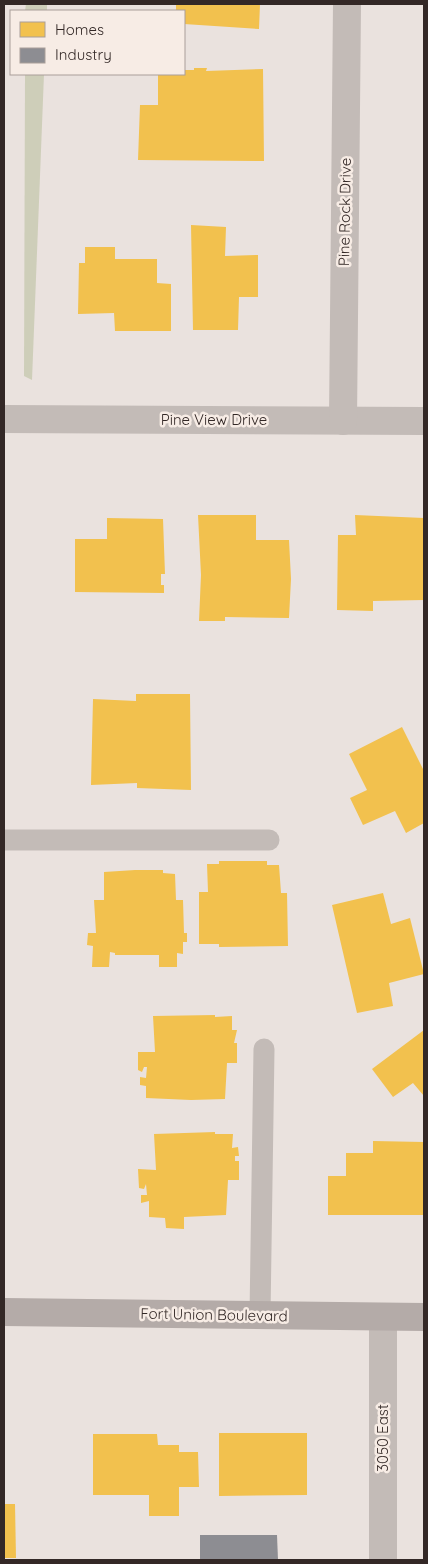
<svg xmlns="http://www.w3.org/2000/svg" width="428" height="1564" font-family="Quicksand,sans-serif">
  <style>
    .green { fill: #ceceb9 }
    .homes { fill: #f2c14e }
    .industry { fill: #8d8d92 }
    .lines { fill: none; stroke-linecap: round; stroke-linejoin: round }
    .lane { stroke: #c3bbb7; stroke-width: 21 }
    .street { stroke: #c3bbb7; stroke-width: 28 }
    .secondary { stroke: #b4aba8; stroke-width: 28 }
    .labels { text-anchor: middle; stroke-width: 5; stroke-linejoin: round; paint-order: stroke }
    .street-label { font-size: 15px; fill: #332826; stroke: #f7ece5 }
  </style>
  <rect width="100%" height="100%" fill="#eae2de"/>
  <g class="green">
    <polygon points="26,4 47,4 47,11 25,11"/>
    <polygon points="25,74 44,74 32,380 24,376"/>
  </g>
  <g class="homes">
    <polygon points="176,4 260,4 259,29 184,24 184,11 176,11"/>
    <polygon points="194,68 207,68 206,71 263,69 264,161 138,160 140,105 158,105 158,74 184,74 184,70 194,70"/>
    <polygon points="191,225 226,227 225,256 258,255 258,297 239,297 238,330 193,330"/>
    <polygon points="85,247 115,247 115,259 157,259 157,283 171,284 171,331 115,331 114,313 78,314 79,263 85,263"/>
    <polygon points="198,515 256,515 256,540 289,540 291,579 289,618 225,617 225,621 199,621 201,575"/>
    <polygon points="355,515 424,518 424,600 373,601 373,611 337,610 338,535 356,535"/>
    <polygon points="107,518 163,519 165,574 161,574 161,585 164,585 164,593 75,592 75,539 107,539"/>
    <polygon points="136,694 190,694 191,790 137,788 137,783 91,785 93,699 136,701"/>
    <polygon points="402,727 424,771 424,823 406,833 395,811 363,825 350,798 367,790 349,754"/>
    <polygon points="219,861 267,861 267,865 279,865 281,893 287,893 288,946 219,947 219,944 199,944 199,892 208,892 207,864 219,864"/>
    <polygon points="135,870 163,870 163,873 175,874 176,900 183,900 184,933 187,933 187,942 183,942 183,954 177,953 177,967 159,967 159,955 115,955 115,953 110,952 109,967 92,967 93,946 87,945 88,933 96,933 94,900 104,900 104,872"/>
    <polygon points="383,893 391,924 410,918 424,974 389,983 393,1006 357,1013 332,905"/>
    <polygon points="215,1015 215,1017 232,1016 232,1030 237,1030 234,1043 237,1043 237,1063 227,1063 225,1099 191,1100 146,1098 146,1086 140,1085 140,1077 146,1078 147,1067 144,1067 142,1072 138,1070 138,1052 155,1052 153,1016"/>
    <polygon points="424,1030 424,1096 413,1083 393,1097 372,1069"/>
    <polygon points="215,1132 215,1134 233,1134 232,1148 238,1147 239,1156 235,1156 235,1161 239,1161 239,1180 228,1180 226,1215 184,1217 184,1229 166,1228 165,1218 149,1217 149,1201 141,1203 141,1195 147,1195 146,1184 144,1189 139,1188 138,1169 156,1170 154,1134"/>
    <polygon points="373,1141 424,1142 424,1215 328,1215 328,1176 346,1176 346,1153 373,1153"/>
    <polygon points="219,1433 307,1433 307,1495 219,1496"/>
    <polygon points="93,1434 157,1434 158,1445 179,1445 179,1452 198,1452 199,1487 179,1487 179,1516 149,1516 149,1495 93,1495"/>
    <polygon points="4,1504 15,1504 16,1558 4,1558"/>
  </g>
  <polygon class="industry" points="200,1535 277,1535 278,1560 200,1560"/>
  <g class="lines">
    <g class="lane">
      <polyline points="4,840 269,840"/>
      <polyline points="260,1315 264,1049"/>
    </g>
    <g class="street">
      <polyline points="4,419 424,421"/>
      <polyline points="343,421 347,4"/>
      <polyline points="383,1317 383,1560"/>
    </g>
    <polyline class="secondary" points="4,1312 424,1317"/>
  </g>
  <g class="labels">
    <g class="street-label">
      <text transform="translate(345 212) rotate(-89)" y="5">Pine Rock Drive</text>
      <text x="214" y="425">Pine View Drive</text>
      <text transform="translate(214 1315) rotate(1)" y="5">Fort Union Boulevard</text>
      <text transform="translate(383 1438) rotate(-90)" y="5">3050 East</text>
    </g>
  </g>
  <rect width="428" height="1564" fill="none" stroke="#332826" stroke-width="10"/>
  <rect x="10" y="10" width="175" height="65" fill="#f7ece5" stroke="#a99e99"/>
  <rect x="20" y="22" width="25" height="15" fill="#f2c14e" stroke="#a99e99"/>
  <text x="55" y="35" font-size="15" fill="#332826">Homes</text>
  <rect x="20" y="48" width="25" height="15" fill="#8d8d92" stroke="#a99e99"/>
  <text x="55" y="60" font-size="15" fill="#332826">Industry</text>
</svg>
